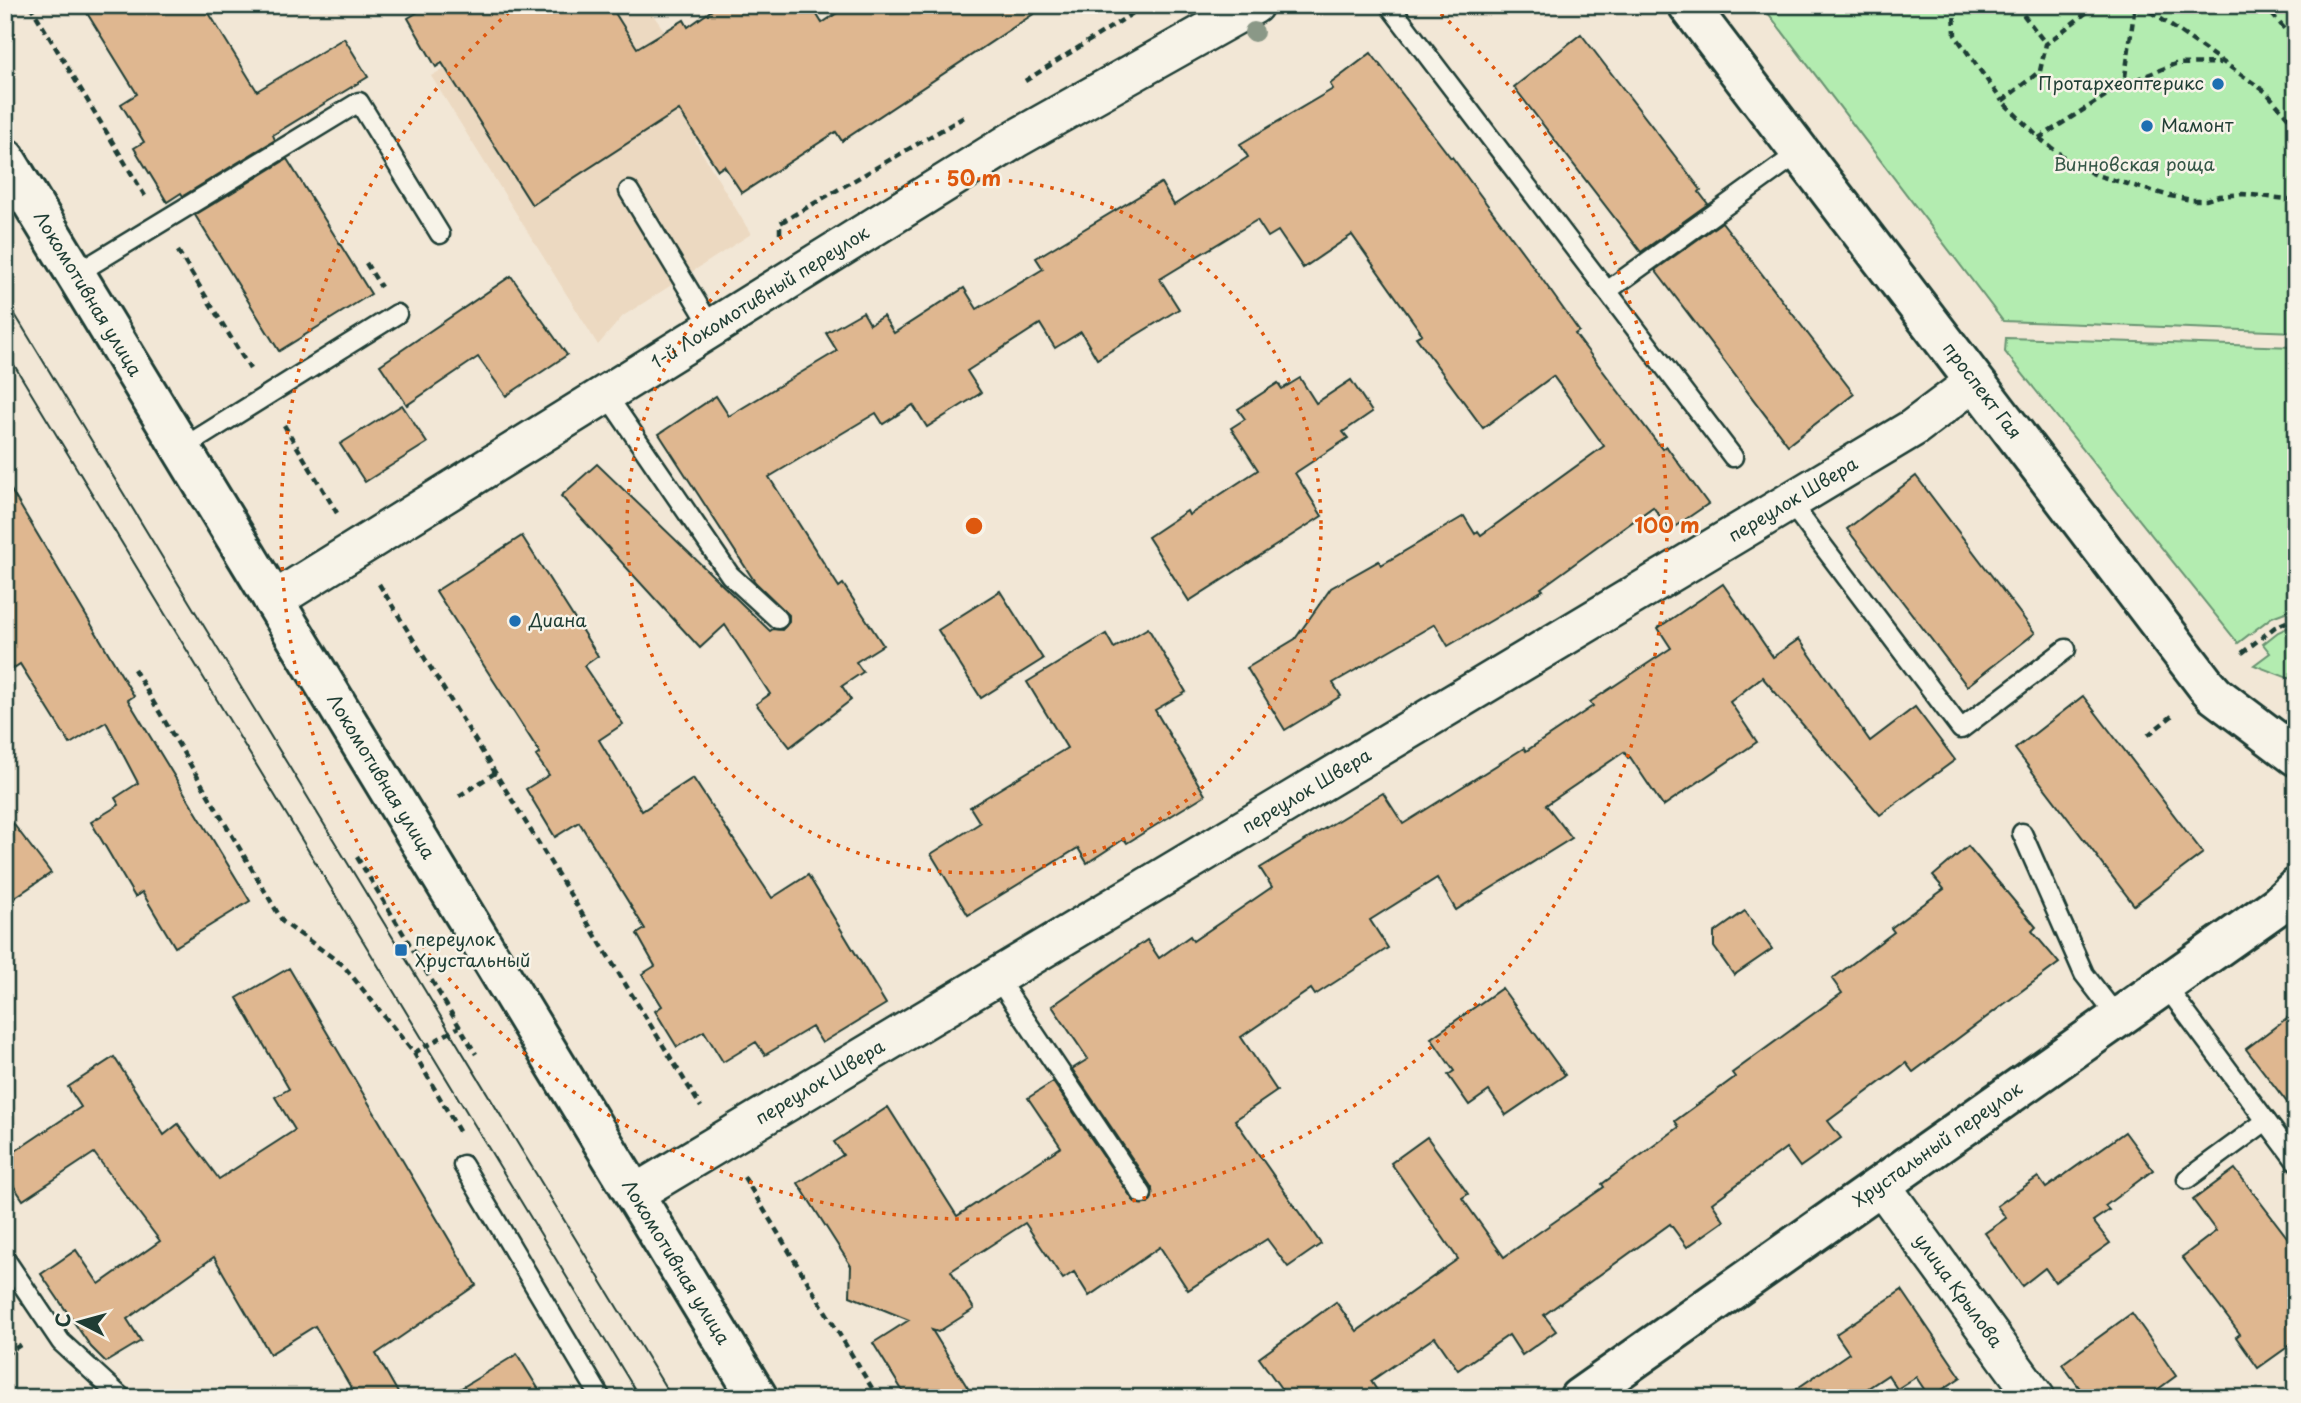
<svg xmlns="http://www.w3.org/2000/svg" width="2301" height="1403" font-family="'Playpen Sans',sans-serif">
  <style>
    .built { fill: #ecd9c1 }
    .green { fill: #b3ecb0; stroke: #699472; stroke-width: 2 }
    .building { fill: #dfb790; stroke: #1f3d34; stroke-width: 2 }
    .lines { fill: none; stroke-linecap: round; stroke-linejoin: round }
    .lane-casing { stroke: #1f3d34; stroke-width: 23 }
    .street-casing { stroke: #1f3d34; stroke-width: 42 }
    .secondary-casing { stroke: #1f3d34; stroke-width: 44 }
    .primary-casing { stroke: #1f3d34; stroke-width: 44 }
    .path { stroke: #1f3d34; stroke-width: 4.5; stroke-dasharray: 7 5; stroke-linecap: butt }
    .lane { stroke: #f7f3e8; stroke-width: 18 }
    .street { stroke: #f7f3e8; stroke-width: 37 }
    .secondary { stroke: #f7f3e8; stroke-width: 38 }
    .primary { stroke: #f7f3e8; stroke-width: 38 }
    .tram { stroke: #1f3d34; stroke-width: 2 }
    .tree { fill: #8a9887 }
    .ring { fill: none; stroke: #de580e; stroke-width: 3.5; stroke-dasharray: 3.5 7 }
    .poi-dot { fill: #1f6fb2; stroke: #f7f3e8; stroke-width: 2.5 }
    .labels { text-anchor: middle; stroke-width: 5; stroke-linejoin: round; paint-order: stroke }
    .poi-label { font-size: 18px; fill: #1f3d34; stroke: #f7f3e8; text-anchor: start }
    .park-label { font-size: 18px; fill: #355747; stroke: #f7f3e8 }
    .street-label { font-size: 18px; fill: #1f3d34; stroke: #f7f3e8 }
    .centre { fill: #de580e; stroke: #f7f3e8; stroke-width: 3.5 }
    .ring-label { font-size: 21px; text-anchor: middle; font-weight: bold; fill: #de580e; stroke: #f7f3e8; stroke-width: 5; stroke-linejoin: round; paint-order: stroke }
  </style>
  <rect width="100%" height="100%" fill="#f2e7d6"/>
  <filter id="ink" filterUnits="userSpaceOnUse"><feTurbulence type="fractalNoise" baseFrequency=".0143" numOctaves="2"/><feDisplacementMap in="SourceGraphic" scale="14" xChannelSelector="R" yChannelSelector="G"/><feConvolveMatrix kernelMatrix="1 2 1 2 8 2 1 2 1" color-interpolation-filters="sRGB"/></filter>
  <g filter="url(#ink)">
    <polygon class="built" points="553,5 646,5 668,36 721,124 695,141 751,234 623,316 598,345 431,76"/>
    <g class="green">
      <polygon points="1762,5 2296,5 2296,332 2003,321"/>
      <polygon points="2006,338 2296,347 2296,608 2272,617 2238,643 2005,352"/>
      <polygon points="2296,624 2296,681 2254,665 2270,653 2263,644 2278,632"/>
    </g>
    <g class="building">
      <polygon points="82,5 204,5 257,91 344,38 368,77 273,135 275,140 183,196 181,193 167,202 134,148 144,142 121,104 137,94"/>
      <polygon points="430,5 610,5 637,48 684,20 688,27 719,5 811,5 822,23 849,5 1047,5 842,141 836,132 742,193 724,166 718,170 679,110 532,205 442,63 436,67 408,18"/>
      <polygon points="1581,34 1701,190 1699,192 1708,204 1641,252 1514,87"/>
      <polygon points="1371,53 1451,158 1452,157 1532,265 1579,331 1575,334 1662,449 1666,446 1708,504 1670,530 1653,507 1541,588 1543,590 1448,646 1435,624 1333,683 1341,696 1285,730 1247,668 1295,639 1331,588 1379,561 1381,565 1464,516 1475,534 1478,531 1481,535 1604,446 1553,376 1483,428 1416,337 1422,334 1352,235 1303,268 1278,231 1268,237 1257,220 1160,279 1179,309 1097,359 1081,332 1055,348 1040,324 967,371 981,393 927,427 913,405 883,424 876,413 769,477 839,587 843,584 883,645 856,662 863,672 842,686 851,700 790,747 756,704 770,694 725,625 700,648 561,496 597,464 770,631 773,629 782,630 789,622 789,615 755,582 659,434 716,396 729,416 837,351 826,333 863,312 870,324 883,316 894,333 964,288 977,309 1043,269 1036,258 1161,183 1174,205 1248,157 1240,144 1333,89 1330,84"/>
      <polygon points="287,159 371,294 279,351 195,215"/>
      <polygon points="1722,222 1854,394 1788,445 1655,270"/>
      <polygon points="511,276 567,355 506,396 478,357 407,405 380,365"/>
      <polygon points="1300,378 1316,403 1351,380 1372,412 1343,432 1348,438 1295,473 1322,516 1189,601 1148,537 1187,511 1189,515 1258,470 1231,428 1245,419 1238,409 1278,383 1282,389"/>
      <polygon points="402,405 427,443 365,482 340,444"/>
      <polygon points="1916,476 2035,633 1967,686 1847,529"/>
      <polygon points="5,480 134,696 128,700 250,901 175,947 142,892 135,897 91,822 119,805 115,798 138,783 106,722 70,744 20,664 5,674"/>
      <polygon points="522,536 598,656 584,666 623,724 599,740 642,811 693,778 772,898 808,875 886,1004 822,1043 812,1027 765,1055 756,1042 723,1062 704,1031 677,1047 655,1011 662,1006 642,974 655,966 637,934 645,929 579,822 555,837 526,789 549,775 536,756 540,753 436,591"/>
      <polygon points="1723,584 1773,657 1799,639 1870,741 1915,707 1955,760 1880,815 1762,677 1730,702 1757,742 1663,806 1630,757 1628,758 1624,752 1546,805 1572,838 1456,910 1437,878 1370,920 1388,948 1315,995 1311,989 1241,1037 1277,1091 1235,1120 1321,1244 1288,1267 1267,1239 1188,1290 1160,1247 1089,1296 1074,1272 1063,1279 1025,1223 951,1271 974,1309 938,1332 932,1330 974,1398 907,1398 873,1343 909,1320 850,1296 851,1266 798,1183 843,1155 834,1142 888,1107 957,1216 1061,1147 1028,1098 1053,1082 1133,1200 1138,1204 1148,1204 1152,1198 1152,1188 1072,1069 1088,1059 1052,1006 1147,940 1159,958 1190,936 1193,941 1272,887 1260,868 1383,793 1403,824 1524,748 1526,751 1593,706 1590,702 1671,648 1658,628"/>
      <polygon points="1000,591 1043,659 981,698 938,630"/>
      <polygon points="1148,628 1186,692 1155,710 1205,795 1127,843 1124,839 1087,863 1078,848 968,915 931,854 980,823 970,807 1067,748 1027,682 1106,634 1114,648"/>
      <polygon points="2083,696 2203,853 2134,905 2015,749"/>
      <polygon points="5,813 51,873 5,904"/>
      <polygon points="1968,846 2036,927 2032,931 2059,963 1913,1072 1906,1063 1828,1121 1841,1138 1800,1167 1786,1148 1712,1203 1724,1221 1687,1247 1670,1224 1544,1315 1556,1331 1522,1355 1509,1335 1458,1370 1435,1337 1371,1381 1382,1398 1288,1398 1259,1358 1336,1302 1357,1331 1458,1259 1391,1163 1427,1137 1468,1194 1462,1198 1504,1257 1604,1187 1602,1184 1679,1127 1675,1121 1735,1077 1732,1073 1842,993 1832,979 1894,932 1891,928 1944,889 1933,876"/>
      <polygon points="1745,911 1772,949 1734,975 1714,947 1714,933"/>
      <polygon points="289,968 476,1285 376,1354 401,1398 357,1398 315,1326 270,1354 214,1257 127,1319 141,1341 106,1362 91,1347 41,1274 76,1250 99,1284 160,1241 94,1153 23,1200 5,1173 5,1158 81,1107 68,1087 114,1057 164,1135 178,1124 219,1179 295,1130 275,1097 289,1089 237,998"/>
      <polygon points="1502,988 1565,1075 1506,1115 1489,1091 1469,1105 1448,1075 1454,1071 1431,1038"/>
      <polygon points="2296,1011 2296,1114 2246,1049"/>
      <polygon points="2125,1132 2153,1170 2105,1206 2109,1210 2093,1221 2110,1243 2055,1282 2045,1268 2022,1286 1985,1233 2006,1218 1997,1206 2038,1177 2046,1188"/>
      <polygon points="2235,1169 2296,1249 2296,1341 2258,1368 2236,1337 2240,1334 2182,1257 2216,1231 2193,1200"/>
      <polygon points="1902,1290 1961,1377 1930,1398 1916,1377 1897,1389 1888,1375 1853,1398 1783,1398 1849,1353 1836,1334"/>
      <polygon points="2132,1313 2176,1376 2146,1398 2087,1398 2062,1364"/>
      <polygon points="517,1354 544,1398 445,1398"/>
    </g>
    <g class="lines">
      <defs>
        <g id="lane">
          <polyline points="1389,5 1607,291 1800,152"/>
          <polyline points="629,191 712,328"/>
          <polyline points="76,274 359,102 440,234"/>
          <polyline points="1607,291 1733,457"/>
          <polyline points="606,394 730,575 778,619"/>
          <polyline points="181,449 397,314"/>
          <polyline points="1789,501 1961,729 2066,649"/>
          <polyline points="2022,833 2084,974 2118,1018"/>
          <polyline points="996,976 1142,1194"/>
          <polyline points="2165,985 2296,1161"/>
          <polyline points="463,1165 601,1398"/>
          <polyline points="2187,1179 2266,1121"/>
          <polyline points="5,1259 61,1342 122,1398"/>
        </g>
        <g id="street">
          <path id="s1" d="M273,601L1017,138L1254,5"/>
          <path id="s2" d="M1881,1185L2036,1398"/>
          <path id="s3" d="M634,1194L1913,428L1974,382"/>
        </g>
        <g id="secondary">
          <path id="s4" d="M1688,5L2206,685L2215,695L2296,756"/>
          <path id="s5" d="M1579,1398L2278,905L2296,888"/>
        </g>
        <g id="primary">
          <path id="s6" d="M5,158L758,1398"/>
        </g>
      </defs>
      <use href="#lane" class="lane-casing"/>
      <use href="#street" class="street-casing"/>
      <use href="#secondary" class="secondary-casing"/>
      <use href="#primary" class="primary-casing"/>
      <g class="path">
        <polyline points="30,5 145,196"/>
        <polyline points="1954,5 1955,35 2002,101"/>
        <polyline points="2016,5 2046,44"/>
        <polyline points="2083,5 2088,12"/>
        <polyline points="2096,5 2046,44 2040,71 2002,101 2039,138 2070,162 2096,175 2170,196 2192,200 2206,200 2219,196 2243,194 2296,200"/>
        <polyline points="2141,5 2266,92 2296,127"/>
        <polyline points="2264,5 2296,42"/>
        <polyline points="1025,81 1146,5"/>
        <polyline points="2125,84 2175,64 2221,63"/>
        <polyline points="2039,138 2124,84 2135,5"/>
        <polyline points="780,234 780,223 966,116"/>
        <polyline points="178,251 250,369"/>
        <polyline points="366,263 381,287"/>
        <polyline points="284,425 337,513"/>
        <polyline points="379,584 701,1107"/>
        <polyline points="2242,653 2275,627 2296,618"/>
        <polyline points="134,669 283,922 343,965 414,1053 460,1133"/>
        <polyline points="2148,735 2172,716"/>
        <polyline points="459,796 495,773"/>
        <polyline points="357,857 476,1054"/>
        <polyline points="414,1053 459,1027"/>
        <polyline points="744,1177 878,1398"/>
        <polyline points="5,1355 22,1344"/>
      </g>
      <use href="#lane" class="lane"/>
      <use href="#street" class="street"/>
      <use href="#secondary" class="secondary"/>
      <use href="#primary" class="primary"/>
      <g class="tram">
        <polyline points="5,298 672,1398"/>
        <polyline points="5,350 640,1398"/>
      </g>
    </g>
    <circle class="tree" cx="1254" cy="32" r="10"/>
  </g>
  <g class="ring">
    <circle cx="974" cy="526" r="347"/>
    <path d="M1433 7A693 693 0 1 1 515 7"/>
  </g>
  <g class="poi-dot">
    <circle cx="2218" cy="84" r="7"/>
    <circle cx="2147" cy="126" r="7"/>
    <circle cx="515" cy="621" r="7"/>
    <rect x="394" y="943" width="14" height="14" rx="3.5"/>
  </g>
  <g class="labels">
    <g class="poi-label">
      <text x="2204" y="90" text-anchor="end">Протархеоптерикс</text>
      <text x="2161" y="132">Мамонт</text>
      <text x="529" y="627">Диана</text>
      <text x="415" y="946">переулок<tspan x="415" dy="21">Хрустальный</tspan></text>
    </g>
    <g class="park-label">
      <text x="2134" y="171">Винновская роща</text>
    </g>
    <g class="street-label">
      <text dy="6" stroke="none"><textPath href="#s6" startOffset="159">Локомотивная улица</textPath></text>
      <text dy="6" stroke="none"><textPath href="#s1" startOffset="574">1-й Локомотивный переулок</textPath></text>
      <text dy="6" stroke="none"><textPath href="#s4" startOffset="485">проспект Гая</textPath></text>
      <text dy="6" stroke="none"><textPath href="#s3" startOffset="1351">переулок Швера</textPath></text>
      <text dy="6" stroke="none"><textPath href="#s6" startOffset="724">Локомотивная улица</textPath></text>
      <text dy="6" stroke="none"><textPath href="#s3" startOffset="784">переулок Швера</textPath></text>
      <text dy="6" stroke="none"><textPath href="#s3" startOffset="217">переулок Швера</textPath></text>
      <text dy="6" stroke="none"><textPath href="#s5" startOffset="439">Хрустальный переулок</textPath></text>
      <text dy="6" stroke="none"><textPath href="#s6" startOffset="1292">Локомотивная улица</textPath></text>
      <text dy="6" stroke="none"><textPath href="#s2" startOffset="131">улица Крылова</textPath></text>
    </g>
  </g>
  <circle cx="974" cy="526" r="10" class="centre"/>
  <g class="ring-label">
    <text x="974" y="186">50 m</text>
    <text x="1667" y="533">100 m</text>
  </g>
  <rect width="2301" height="1403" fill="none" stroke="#f7f3e8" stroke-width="28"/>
  <rect x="14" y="14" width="2273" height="1375" fill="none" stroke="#1f3d34" stroke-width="2.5" filter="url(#ink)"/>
  <g transform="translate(80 1322) rotate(276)" stroke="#f7f3e8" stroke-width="5" paint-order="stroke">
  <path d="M0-5L12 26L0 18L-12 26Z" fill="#1f3d34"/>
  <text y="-10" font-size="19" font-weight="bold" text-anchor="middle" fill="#1f3d34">С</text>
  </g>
</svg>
